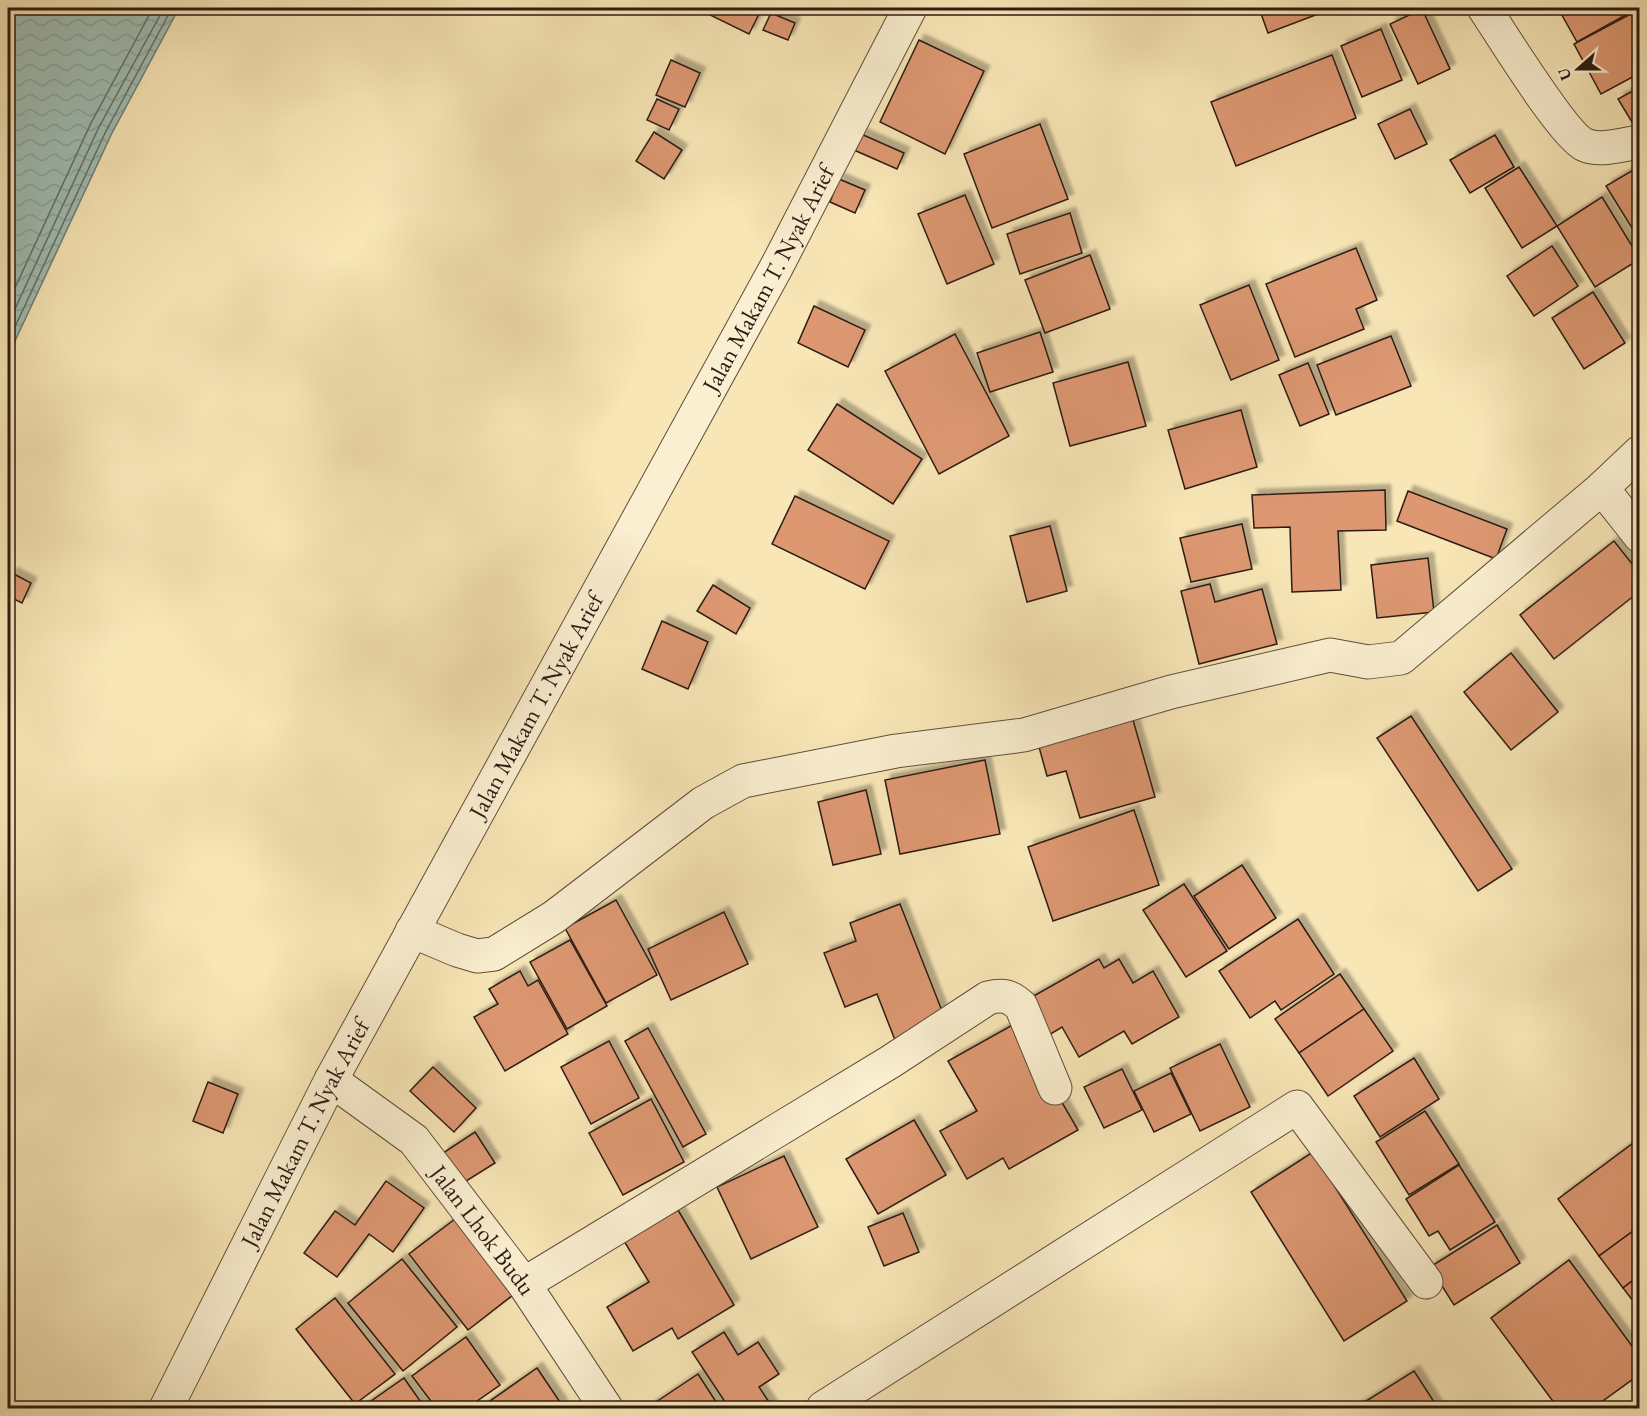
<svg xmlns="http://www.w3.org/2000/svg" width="1647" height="1416" font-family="'EB Garamond',serif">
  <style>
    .water { fill: url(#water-waves); stroke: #717d74; stroke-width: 1.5 }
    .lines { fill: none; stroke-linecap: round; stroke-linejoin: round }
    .shore { stroke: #666c64; stroke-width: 1.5 }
    .building { fill: #dd9872; stroke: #2d1b13; stroke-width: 1.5; filter: url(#shadow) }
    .minor-casing { stroke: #604e3c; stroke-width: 35 }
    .minor { stroke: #faefd0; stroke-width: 33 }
    .labels { text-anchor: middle; stroke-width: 4.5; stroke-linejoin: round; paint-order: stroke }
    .street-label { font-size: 24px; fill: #2d1b13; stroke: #faefd0 }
  </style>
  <defs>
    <pattern id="water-waves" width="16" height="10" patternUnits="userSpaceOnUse" patternTransform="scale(1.5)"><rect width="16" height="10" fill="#9fbeb5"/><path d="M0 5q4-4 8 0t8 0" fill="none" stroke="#89a39b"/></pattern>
    <filter id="shadow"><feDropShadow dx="5.5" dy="-5.5" stdDeviation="1.5" flood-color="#0004"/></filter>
  </defs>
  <rect width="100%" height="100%" fill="#f8e6b6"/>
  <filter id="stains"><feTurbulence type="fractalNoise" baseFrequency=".00333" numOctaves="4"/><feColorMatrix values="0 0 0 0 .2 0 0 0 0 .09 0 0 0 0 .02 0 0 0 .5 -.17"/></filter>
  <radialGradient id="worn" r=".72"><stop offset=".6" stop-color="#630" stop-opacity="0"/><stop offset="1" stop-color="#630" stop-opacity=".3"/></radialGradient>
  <polygon class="water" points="8,8 179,8 112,133 8,356"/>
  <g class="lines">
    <g class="shore">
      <polyline points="8,303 91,123 153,8"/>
      <polyline points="8,324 99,127 164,8"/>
      <polyline points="8,342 106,131 172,8"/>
    </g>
  </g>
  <g class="building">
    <polygon points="711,8 762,8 749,34 708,14"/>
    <polygon points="1259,8 1315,8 1318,14 1268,33"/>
    <polygon points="1558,8 1638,8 1577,42"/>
    <polygon points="1422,9 1450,69 1418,84 1390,24"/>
    <polygon points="1640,9 1640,73 1601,94 1574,44"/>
    <polygon points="771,13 795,23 788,40 763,30"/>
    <polygon points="1381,29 1402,80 1362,97 1341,46"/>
    <polygon points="919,40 984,71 945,154 880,122"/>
    <polygon points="1332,55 1356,118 1236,166 1211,102"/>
    <polygon points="671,60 700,73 685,107 656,95"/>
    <polygon points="1640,87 1640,131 1638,132 1618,99"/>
    <polygon points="657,99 679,109 669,130 647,120"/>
    <polygon points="1410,109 1427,144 1395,159 1378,124"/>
    <polygon points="1040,124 1068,199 992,228 964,154"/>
    <polygon points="654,132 682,150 664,179 636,161"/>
    <polygon points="861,134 904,153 897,169 854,150"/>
    <polygon points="1495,135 1514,167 1470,193 1450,160"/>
    <polygon points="1640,166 1640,241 1606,186"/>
    <polygon points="1519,167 1557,226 1522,248 1485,188"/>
    <polygon points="839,179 865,190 855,213 830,202"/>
    <polygon points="965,195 994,264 947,284 918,214"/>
    <polygon points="1602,197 1640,259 1595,287 1557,226"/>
    <polygon points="1070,213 1082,253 1020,274 1007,234"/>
    <polygon points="1552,246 1578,286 1534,316 1507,276"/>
    <polygon points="1356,248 1377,300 1356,309 1364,329 1295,357 1266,284"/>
    <polygon points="1090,255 1110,309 1045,333 1025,280"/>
    <polygon points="1249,285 1279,360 1231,380 1200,305"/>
    <polygon points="1593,292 1625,343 1584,369 1552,318"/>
    <polygon points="814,306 865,330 848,367 798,343"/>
    <polygon points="1040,332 1053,372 990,392 977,353"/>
    <polygon points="955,334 1009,436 939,474 885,371"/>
    <polygon points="1391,336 1411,386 1336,415 1317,365"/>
    <polygon points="1128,362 1146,426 1070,446 1053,383"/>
    <polygon points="1308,363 1329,414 1300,426 1279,375"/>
    <polygon points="837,404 922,459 893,504 808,450"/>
    <polygon points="1241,410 1257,467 1185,489 1168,430"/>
    <polygon points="1385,490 1386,530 1338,531 1341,590 1292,592 1290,527 1254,528 1252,495"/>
    <polygon points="1408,491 1507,529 1496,559 1397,521"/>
    <polygon points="795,496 889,541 865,589 772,544"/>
    <polygon points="1242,524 1252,569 1191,582 1180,538"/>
    <polygon points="1050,526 1067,591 1027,602 1010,536"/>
    <polygon points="1614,541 1640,574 1640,591 1554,659 1520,615"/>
    <polygon points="1428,558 1434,612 1377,618 1371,565"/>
    <polygon points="12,573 31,583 22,603 8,596 8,583"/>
    <polygon points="1210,584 1215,602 1262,589 1277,644 1199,664 1181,591"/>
    <polygon points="713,585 750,608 736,634 697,611"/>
    <polygon points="662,621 708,642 688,689 642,669"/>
    <polygon points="1511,653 1558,712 1511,750 1464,692"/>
    <polygon points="1411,716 1512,869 1478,891 1377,738"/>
    <polygon points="1133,720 1155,797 1080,818 1066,771 1047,776 1039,747"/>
    <polygon points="985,760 1000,834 900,854 885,780"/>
    <polygon points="866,790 881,854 833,865 818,802"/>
    <polygon points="1134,810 1159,885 1053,921 1028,847"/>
    <polygon points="1242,865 1276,918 1229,949 1194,896"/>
    <polygon points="1184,884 1227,951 1186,977 1143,910"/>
    <polygon points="616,900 657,975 606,1003 565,928"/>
    <polygon points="900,904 946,1021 895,1040 877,994 845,1007 824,953 856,941 850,923"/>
    <polygon points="724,912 748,964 671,1000 648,949"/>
    <polygon points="1298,919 1334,974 1281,1010 1275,1001 1250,1018 1219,971"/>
    <polygon points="570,940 607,1006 567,1029 530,962"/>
    <polygon points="1099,959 1104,968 1119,959 1133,983 1153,971 1179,1017 1132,1044 1124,1031 1079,1057 1062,1027 1044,1038 1023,1002"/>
    <polygon points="520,971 528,986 538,980 568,1034 505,1071 474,1017 498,1004 489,989"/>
    <polygon points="1340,974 1364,1009 1299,1053 1275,1019"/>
    <polygon points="1364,1009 1393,1051 1328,1096 1299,1053"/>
    <polygon points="1016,1023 1078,1130 1009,1169 1003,1158 967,1179 940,1131 977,1111 948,1061"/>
    <polygon points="648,1028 706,1134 683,1147 625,1041"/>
    <polygon points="609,1041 639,1098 591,1124 561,1067"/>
    <polygon points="1220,1044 1250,1107 1200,1131 1170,1068"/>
    <polygon points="1414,1058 1439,1099 1380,1137 1354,1096"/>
    <polygon points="433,1067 476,1108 454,1132 410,1091"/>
    <polygon points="1122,1069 1142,1110 1104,1128 1084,1087"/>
    <polygon points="1171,1073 1191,1114 1154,1132 1134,1091"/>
    <polygon points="208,1082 238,1094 223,1133 193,1121"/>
    <polygon points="651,1099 684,1162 623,1195 589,1133"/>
    <polygon points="1425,1111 1459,1164 1409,1195 1376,1142"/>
    <polygon points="914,1120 946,1175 878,1214 846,1159"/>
    <polygon points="475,1132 495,1163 463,1183 443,1153"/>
    <polygon points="1640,1138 1640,1226 1599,1256 1558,1199"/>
    <polygon points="1313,1152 1407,1301 1344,1341 1251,1192"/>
    <polygon points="784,1156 818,1227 751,1259 717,1187"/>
    <polygon points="1459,1165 1495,1222 1450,1250 1438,1231 1429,1236 1406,1199"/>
    <polygon points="386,1181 424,1208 393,1252 369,1234 337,1277 304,1253 335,1211 355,1225"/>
    <polygon points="678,1210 734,1305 678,1339 672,1328 633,1351 607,1307 649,1282 624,1241"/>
    <polygon points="903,1213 919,1252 884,1266 868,1227"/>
    <polygon points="455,1219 513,1295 468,1330 409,1254"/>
    <polygon points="1497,1225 1520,1263 1454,1305 1430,1267"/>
    <polygon points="1640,1226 1640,1275 1623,1288 1599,1256"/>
    <polygon points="402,1259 457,1327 403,1371 348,1303"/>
    <polygon points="1569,1260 1640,1357 1640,1374 1593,1408 1558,1408 1491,1318"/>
    <polygon points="1640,1275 1640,1310 1623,1288"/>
    <polygon points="335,1298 395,1374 355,1404 296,1329"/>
    <polygon points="724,1332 738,1355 758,1342 779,1374 759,1387 773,1408 729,1408 692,1352"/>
    <polygon points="466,1337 500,1385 467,1408 436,1408 412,1376"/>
    <polygon points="537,1368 562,1405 557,1408 480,1408"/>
    <polygon points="1414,1371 1438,1408 1355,1408"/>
    <polygon points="698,1374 720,1408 652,1408 650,1406"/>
    <polygon points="404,1378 425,1408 361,1408"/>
  </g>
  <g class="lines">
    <defs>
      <g id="minor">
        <path d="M1484,8C1501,33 1563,135 1585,145C1601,152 1623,144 1640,142"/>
        <polyline points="1602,488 1640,536"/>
        <polyline points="412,931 457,950 477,956 494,954 554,917 703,803 743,781 896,751 1024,735 1171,692 1330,655 1368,662 1401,658 1602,488 1640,452"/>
        <path id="s1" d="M331,1080L414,1140L524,1284L606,1408"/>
        <path d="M524,1284L890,1062L988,998C1003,994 1010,996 1021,1006L1055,1088"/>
        <path id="s2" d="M166,1408L331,1080L777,266L910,8"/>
        <polyline points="823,1408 1297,1107 1426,1282"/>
      </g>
    </defs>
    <use href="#minor" class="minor-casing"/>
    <use href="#minor" class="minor"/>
  </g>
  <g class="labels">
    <g class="street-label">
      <text dy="8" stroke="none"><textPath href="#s2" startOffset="1280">Jalan Makam T. Nyak Arief</textPath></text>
      <text dy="8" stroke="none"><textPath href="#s2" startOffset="794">Jalan Makam T. Nyak Arief</textPath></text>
      <text dy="8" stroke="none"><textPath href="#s2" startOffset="308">Jalan Makam T. Nyak Arief</textPath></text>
      <text dy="8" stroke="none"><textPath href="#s1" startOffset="216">Jalan Lhok Budu</textPath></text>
    </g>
  </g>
  <rect width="1647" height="1416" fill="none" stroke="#f8e6b6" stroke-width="30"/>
  <rect x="9" y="9" width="1629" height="1398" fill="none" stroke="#2d1b13" stroke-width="3"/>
  <rect x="15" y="15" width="1617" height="1386" fill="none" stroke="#2d1b13" stroke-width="1.5"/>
  <g transform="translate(1578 69) rotate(249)" stroke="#faefd0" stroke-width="4.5" paint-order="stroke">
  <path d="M0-4.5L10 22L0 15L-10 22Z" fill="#2d1b13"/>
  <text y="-9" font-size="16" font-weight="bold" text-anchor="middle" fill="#2d1b13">U</text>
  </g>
  <rect width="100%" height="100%" filter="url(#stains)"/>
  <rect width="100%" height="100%" fill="url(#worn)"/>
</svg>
